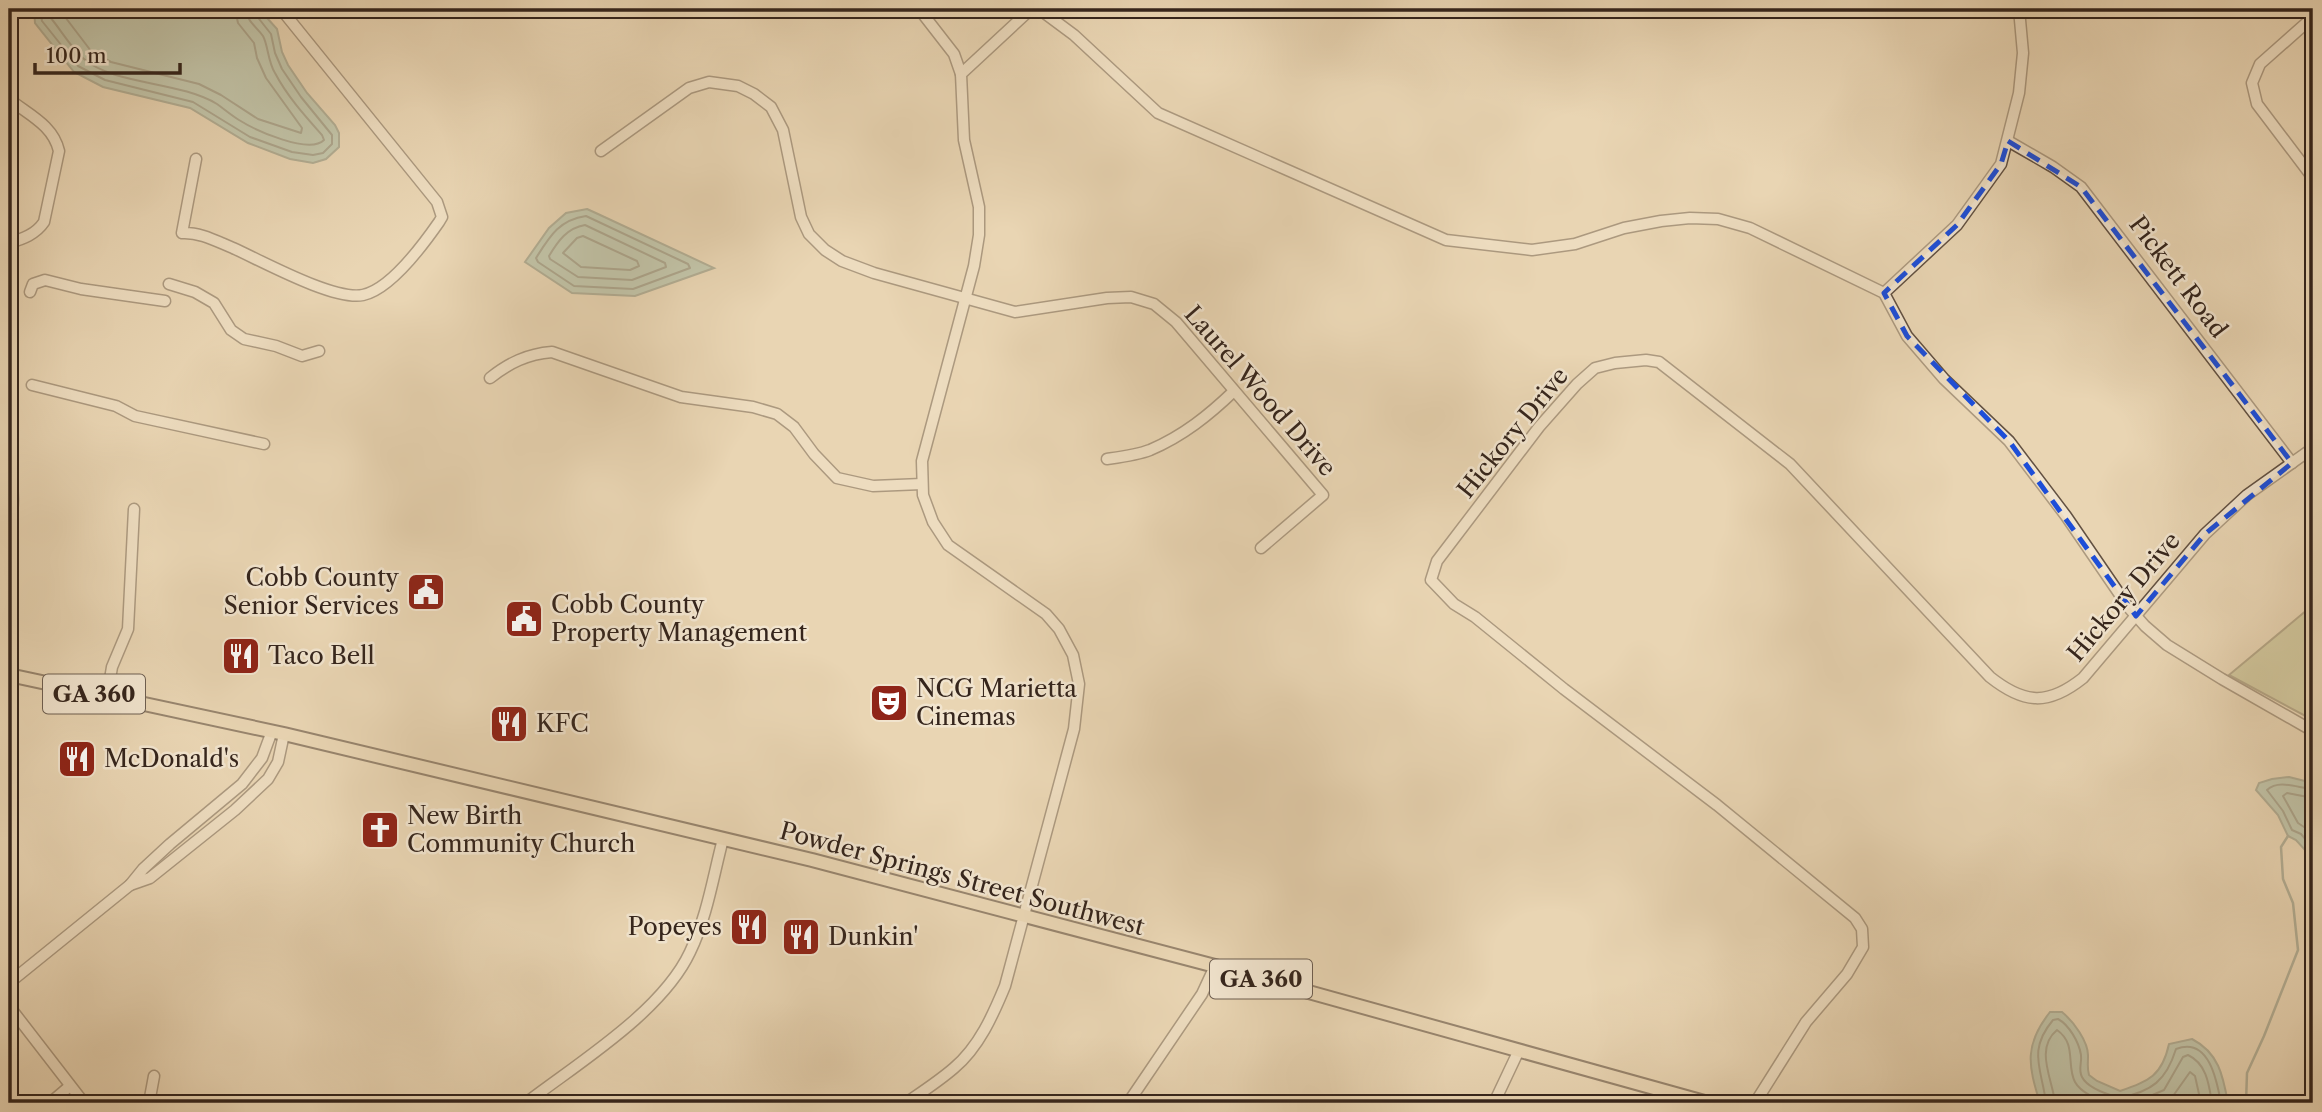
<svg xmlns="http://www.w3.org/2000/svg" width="2322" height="1112" font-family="'Libre Caslon Text',serif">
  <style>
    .green { fill: #babc8a; stroke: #787053; stroke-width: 2 }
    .water { fill: #99b9a7; stroke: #717e6f; stroke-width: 2 }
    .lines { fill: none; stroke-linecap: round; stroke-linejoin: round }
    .shore { stroke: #676f62; stroke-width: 2 }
    .stream { stroke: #717e6f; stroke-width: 2.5 }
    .minor-casing { stroke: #625142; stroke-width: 13 }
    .major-casing { stroke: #35251c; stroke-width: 16 }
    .minor { stroke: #f1e4ce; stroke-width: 10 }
    .major { stroke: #e9d5b3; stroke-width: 12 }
    .marked { fill: none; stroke: #1d4ed8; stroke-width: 5; stroke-dasharray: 14 9; stroke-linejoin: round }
    .labels { text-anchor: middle; stroke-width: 5; stroke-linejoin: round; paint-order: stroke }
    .shield { fill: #f1e4ce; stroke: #6d5e51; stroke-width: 2 }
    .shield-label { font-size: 23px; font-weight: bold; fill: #35251c }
    .street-label { font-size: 24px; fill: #35251c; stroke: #f1e4ce }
    .poi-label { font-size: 24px; fill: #35251c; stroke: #f1e4ce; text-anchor: start }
  </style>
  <rect width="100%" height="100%" fill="#e9d5b3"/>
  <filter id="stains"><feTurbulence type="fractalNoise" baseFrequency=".00286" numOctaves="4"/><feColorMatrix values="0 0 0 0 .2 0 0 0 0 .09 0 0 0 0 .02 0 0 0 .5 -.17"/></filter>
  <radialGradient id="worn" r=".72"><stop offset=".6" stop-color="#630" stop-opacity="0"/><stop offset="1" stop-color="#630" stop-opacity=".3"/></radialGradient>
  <polygon class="green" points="2313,605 2313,720 2229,675"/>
  <g class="water">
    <polygon points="34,9 259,9 277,29 282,52 288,65 307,93 335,125 339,133 339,147 326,159 313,163 290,159 248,143 190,108 103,87 74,72 35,23"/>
    <polygon points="587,209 598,214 714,268 635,296 572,293 525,262 549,228 566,213"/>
    <polygon points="2289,777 2313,783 2313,846 2305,850 2296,840 2288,836 2278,815 2256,790 2259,783 2272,779"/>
    <path d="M2050,1012H2062C2073,1021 2089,1042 2088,1057C2088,1064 2087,1068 2089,1075L2097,1081L2120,1091C2149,1081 2162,1076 2169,1044L2192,1039C2219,1053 2223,1076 2228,1103H2040C2028,1065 2024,1045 2050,1012Z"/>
  </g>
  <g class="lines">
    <g class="shore">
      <polyline points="40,9 42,21 78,66 105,80 193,102 250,137 292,152 313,155 323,153 332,144 332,135 301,97 282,69 275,53 271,34 256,15 255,9"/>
      <path d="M49,9L50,17C61,30 71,48 84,59C114,85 179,81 217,104C224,109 231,115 239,120C255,130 309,155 324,140L322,135C305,116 287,96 275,73C268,62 268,45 263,36C256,26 247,22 246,9"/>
      <polyline points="59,9 91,51 111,62 199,84 221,95 258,119 301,133 302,128 266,78 257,58 254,43 238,23 235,9"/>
      <path d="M586,216L688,264L690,268L633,289L574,286L538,262L536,258C550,236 559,220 586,216Z"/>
      <path d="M585,225L665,263L666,267L632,280L578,277L550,259L549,256C558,241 567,228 585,225Z"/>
      <polygon points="583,236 637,261 639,266 630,270 581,267 563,253 577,238"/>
      <path d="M2313,789C2298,788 2279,779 2267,790L2283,811L2292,830L2301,834L2307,841L2313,842"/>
      <polyline points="2313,798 2287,793 2283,796 2298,823 2313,833"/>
      <path d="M2046,1103C2042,1069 2027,1051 2053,1020L2058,1019C2069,1025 2079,1042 2081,1055C2082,1063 2078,1070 2082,1077C2088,1089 2109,1095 2120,1098C2152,1091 2166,1081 2176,1049C2209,1036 2217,1081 2221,1103"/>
      <path d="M2055,1103C2053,1080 2034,1049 2057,1030C2077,1044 2066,1065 2075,1082C2081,1093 2097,1099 2108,1103"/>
      <path d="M2134,1103L2164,1090L2183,1057L2188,1055C2207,1064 2209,1085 2212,1103"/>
      <polyline points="2162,1103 2173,1096 2190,1072 2195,1076 2201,1103"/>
    </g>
    <polyline class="stream" points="2246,1103 2247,1073 2264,1036 2298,950 2293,903 2283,879 2281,847 2288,836"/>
    <defs>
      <g id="minor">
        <polyline points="919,9 954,54 961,74"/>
        <polyline points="1039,9 1074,35 1158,113 1446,240 1532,250 1575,244 1624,228 1661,221 1690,218 1718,219 1750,228 1884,293 1907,336 1944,379 2009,441 2066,516 2129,608 2145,626 2167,645 2222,679 2313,731"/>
        <polyline points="2313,17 2260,64 2252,83 2257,104 2313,178"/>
        <path d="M9,99C29,115 53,125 59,151L44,222C36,234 23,239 9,243"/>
        <polyline points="2008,141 2053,167 2081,187 2292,463"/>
        <polyline points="601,151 689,88 709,82 738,86 754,94 771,107 783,130 801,217 809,234 825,250 842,261 874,273 1015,312 1107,298 1131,297 1154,304 1176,322 1323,495 1261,548"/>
        <path d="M196,159L182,233C200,232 216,241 233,248C262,261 334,301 363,295C391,289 423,245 439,222L442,217L437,202L281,9"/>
        <polyline points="169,284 195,292 214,303 231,330 244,339 276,346 302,356 319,351"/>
        <polyline points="30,292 33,284 45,280 81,289 165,301"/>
        <polyline points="1884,293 1957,225 2001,164 2019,93 2023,53 2019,9"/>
        <path d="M490,378C509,363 527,354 552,352L681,397L753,407L777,414L794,427L814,454L837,478L873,486L922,484"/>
        <polyline points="32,385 116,406 135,416 264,444"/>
        <path d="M1107,459C1121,457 1137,455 1150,450C1183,436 1209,415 1234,391"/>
        <path d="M9,476C17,495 10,524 9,545"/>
        <polyline points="107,697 112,667 128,629 134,509"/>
        <polyline points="130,885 150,878 235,810 268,779 278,762 284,734"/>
        <polyline points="9,983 130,885 143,869 170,844 242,784 262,758 272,731"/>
        <polyline points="9,1006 84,1103"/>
        <polyline points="50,1103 70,1086"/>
        <polyline points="149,1103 154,1076"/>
        <path d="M526,1103C578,1063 662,1012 690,952C707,917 713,877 723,839"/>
        <path d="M906,1103C922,1092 939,1081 954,1068C979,1047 993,1015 1005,986L1074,729L1079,684L1073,655L1059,629L1046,614L948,545L933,522L923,495L922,461L974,266L979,235V207L964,140L961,74L1031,9"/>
        <polyline points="1128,1103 1202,994 1215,966"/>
        <polyline points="1494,1103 1519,1050"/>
        <path d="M1755,1103L1806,1022L1847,974L1863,947L1862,929L1855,918L1717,805L1564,689L1475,617L1454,604L1431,580L1437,561L1539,427L1577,384L1595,368L1615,363L1646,360L1659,362L1790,464L1990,677C2024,704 2048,706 2083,678L2205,534L2247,495L2313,448"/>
      </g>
      <polyline id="major" points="9,675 284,734 812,860 1215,966 1708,1103"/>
    </defs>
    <use href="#minor" class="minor-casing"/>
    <use href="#major" class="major-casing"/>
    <use href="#minor" class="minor"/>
    <use href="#major" class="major"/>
  </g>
  <path d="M0 0H2322V1112H0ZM2008,141L2081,187L2292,463L2205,534L2136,616L2009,441L1907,336L1884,293L1957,225L2001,164Z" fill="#e9d5b3" fill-opacity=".55" fill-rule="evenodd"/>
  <path class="marked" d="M2008,141L2081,187L2292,463L2205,534L2136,616L2009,441L1907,336L1884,293L1957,225L2001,164Z"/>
  <defs>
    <symbol id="civic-square" viewBox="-11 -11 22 22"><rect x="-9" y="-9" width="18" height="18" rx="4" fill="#8f2418" stroke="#f1e4ce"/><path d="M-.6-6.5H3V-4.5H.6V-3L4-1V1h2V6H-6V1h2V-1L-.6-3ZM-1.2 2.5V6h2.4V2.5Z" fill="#fff"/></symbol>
    <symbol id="restaurant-square" viewBox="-11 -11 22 22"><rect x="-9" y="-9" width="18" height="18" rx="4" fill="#8f2418" stroke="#f1e4ce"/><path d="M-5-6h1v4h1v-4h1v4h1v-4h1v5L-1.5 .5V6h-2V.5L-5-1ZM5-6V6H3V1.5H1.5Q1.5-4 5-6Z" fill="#fff"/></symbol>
    <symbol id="theatre-square" viewBox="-11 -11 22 22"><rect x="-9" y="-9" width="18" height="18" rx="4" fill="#8f2418" stroke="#f1e4ce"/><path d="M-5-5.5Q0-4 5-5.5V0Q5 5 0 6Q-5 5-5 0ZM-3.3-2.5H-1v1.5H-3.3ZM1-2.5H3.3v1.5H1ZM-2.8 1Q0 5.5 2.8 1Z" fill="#fff"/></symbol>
    <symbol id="church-square" viewBox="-11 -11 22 22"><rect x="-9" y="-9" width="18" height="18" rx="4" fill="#8f2418" stroke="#f1e4ce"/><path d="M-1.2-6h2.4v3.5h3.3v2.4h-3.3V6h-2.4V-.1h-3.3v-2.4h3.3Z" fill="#fff"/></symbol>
  </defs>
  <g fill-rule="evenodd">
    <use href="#civic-square" x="404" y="570" width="44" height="44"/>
    <use href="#civic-square" x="502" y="597" width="44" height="44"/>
    <use href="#restaurant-square" x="219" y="634" width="44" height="44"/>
    <use href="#theatre-square" x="867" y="681" width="44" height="44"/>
    <use href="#restaurant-square" x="487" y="702" width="44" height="44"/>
    <use href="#restaurant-square" x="55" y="737" width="44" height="44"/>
    <use href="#church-square" x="358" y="808" width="44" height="44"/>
    <use href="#restaurant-square" x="727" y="905" width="44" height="44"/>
    <use href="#restaurant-square" x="779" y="915" width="44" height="44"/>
  </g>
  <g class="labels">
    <g class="shield">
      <rect x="43" y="674.5" width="102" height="39" rx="5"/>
      <rect x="1210" y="959.5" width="102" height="39" rx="5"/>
    </g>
    <g class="shield-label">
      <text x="94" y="702">GA 360</text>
      <text x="1261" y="987">GA 360</text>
    </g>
    <g class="street-label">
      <text transform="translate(2178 277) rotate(53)" y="8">Pickett Road</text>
      <text transform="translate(1260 391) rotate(49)" y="8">Laurel Wood Drive</text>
      <text transform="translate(1513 433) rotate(-51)" y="8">Hickory Drive</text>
      <text transform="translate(2124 597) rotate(-50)" y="8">Hickory Drive</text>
      <text transform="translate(962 879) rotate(15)" y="8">Powder Springs Street Southwest</text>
    </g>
    <g class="poi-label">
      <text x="399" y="586" text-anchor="end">Cobb County<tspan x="399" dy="28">Senior Services</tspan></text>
      <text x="551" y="613">Cobb County<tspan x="551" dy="28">Property Management</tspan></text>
      <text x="268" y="664">Taco Bell</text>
      <text x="916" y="697">NCG Marietta<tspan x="916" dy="28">Cinemas</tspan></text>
      <text x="536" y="732">KFC</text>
      <text x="104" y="767">McDonald's</text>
      <text x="407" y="824">New Birth<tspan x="407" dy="28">Community Church</tspan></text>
      <text x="722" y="935" text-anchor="end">Popeyes</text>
      <text x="828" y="945">Dunkin'</text>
    </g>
  </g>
  <rect width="2322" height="1112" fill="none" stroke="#e9d5b3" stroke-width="35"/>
  <rect x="10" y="10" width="2301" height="1091" fill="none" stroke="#35251c" stroke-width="3.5"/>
  <rect x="18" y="18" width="2287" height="1077" fill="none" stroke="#35251c" stroke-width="2"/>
  <path d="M35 63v10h145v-10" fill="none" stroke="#35251c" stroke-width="3.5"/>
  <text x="46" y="63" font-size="21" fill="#35251c" stroke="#f1e4ce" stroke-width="5" paint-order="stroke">100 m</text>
  <rect width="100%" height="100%" filter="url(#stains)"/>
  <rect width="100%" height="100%" fill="url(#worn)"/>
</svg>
